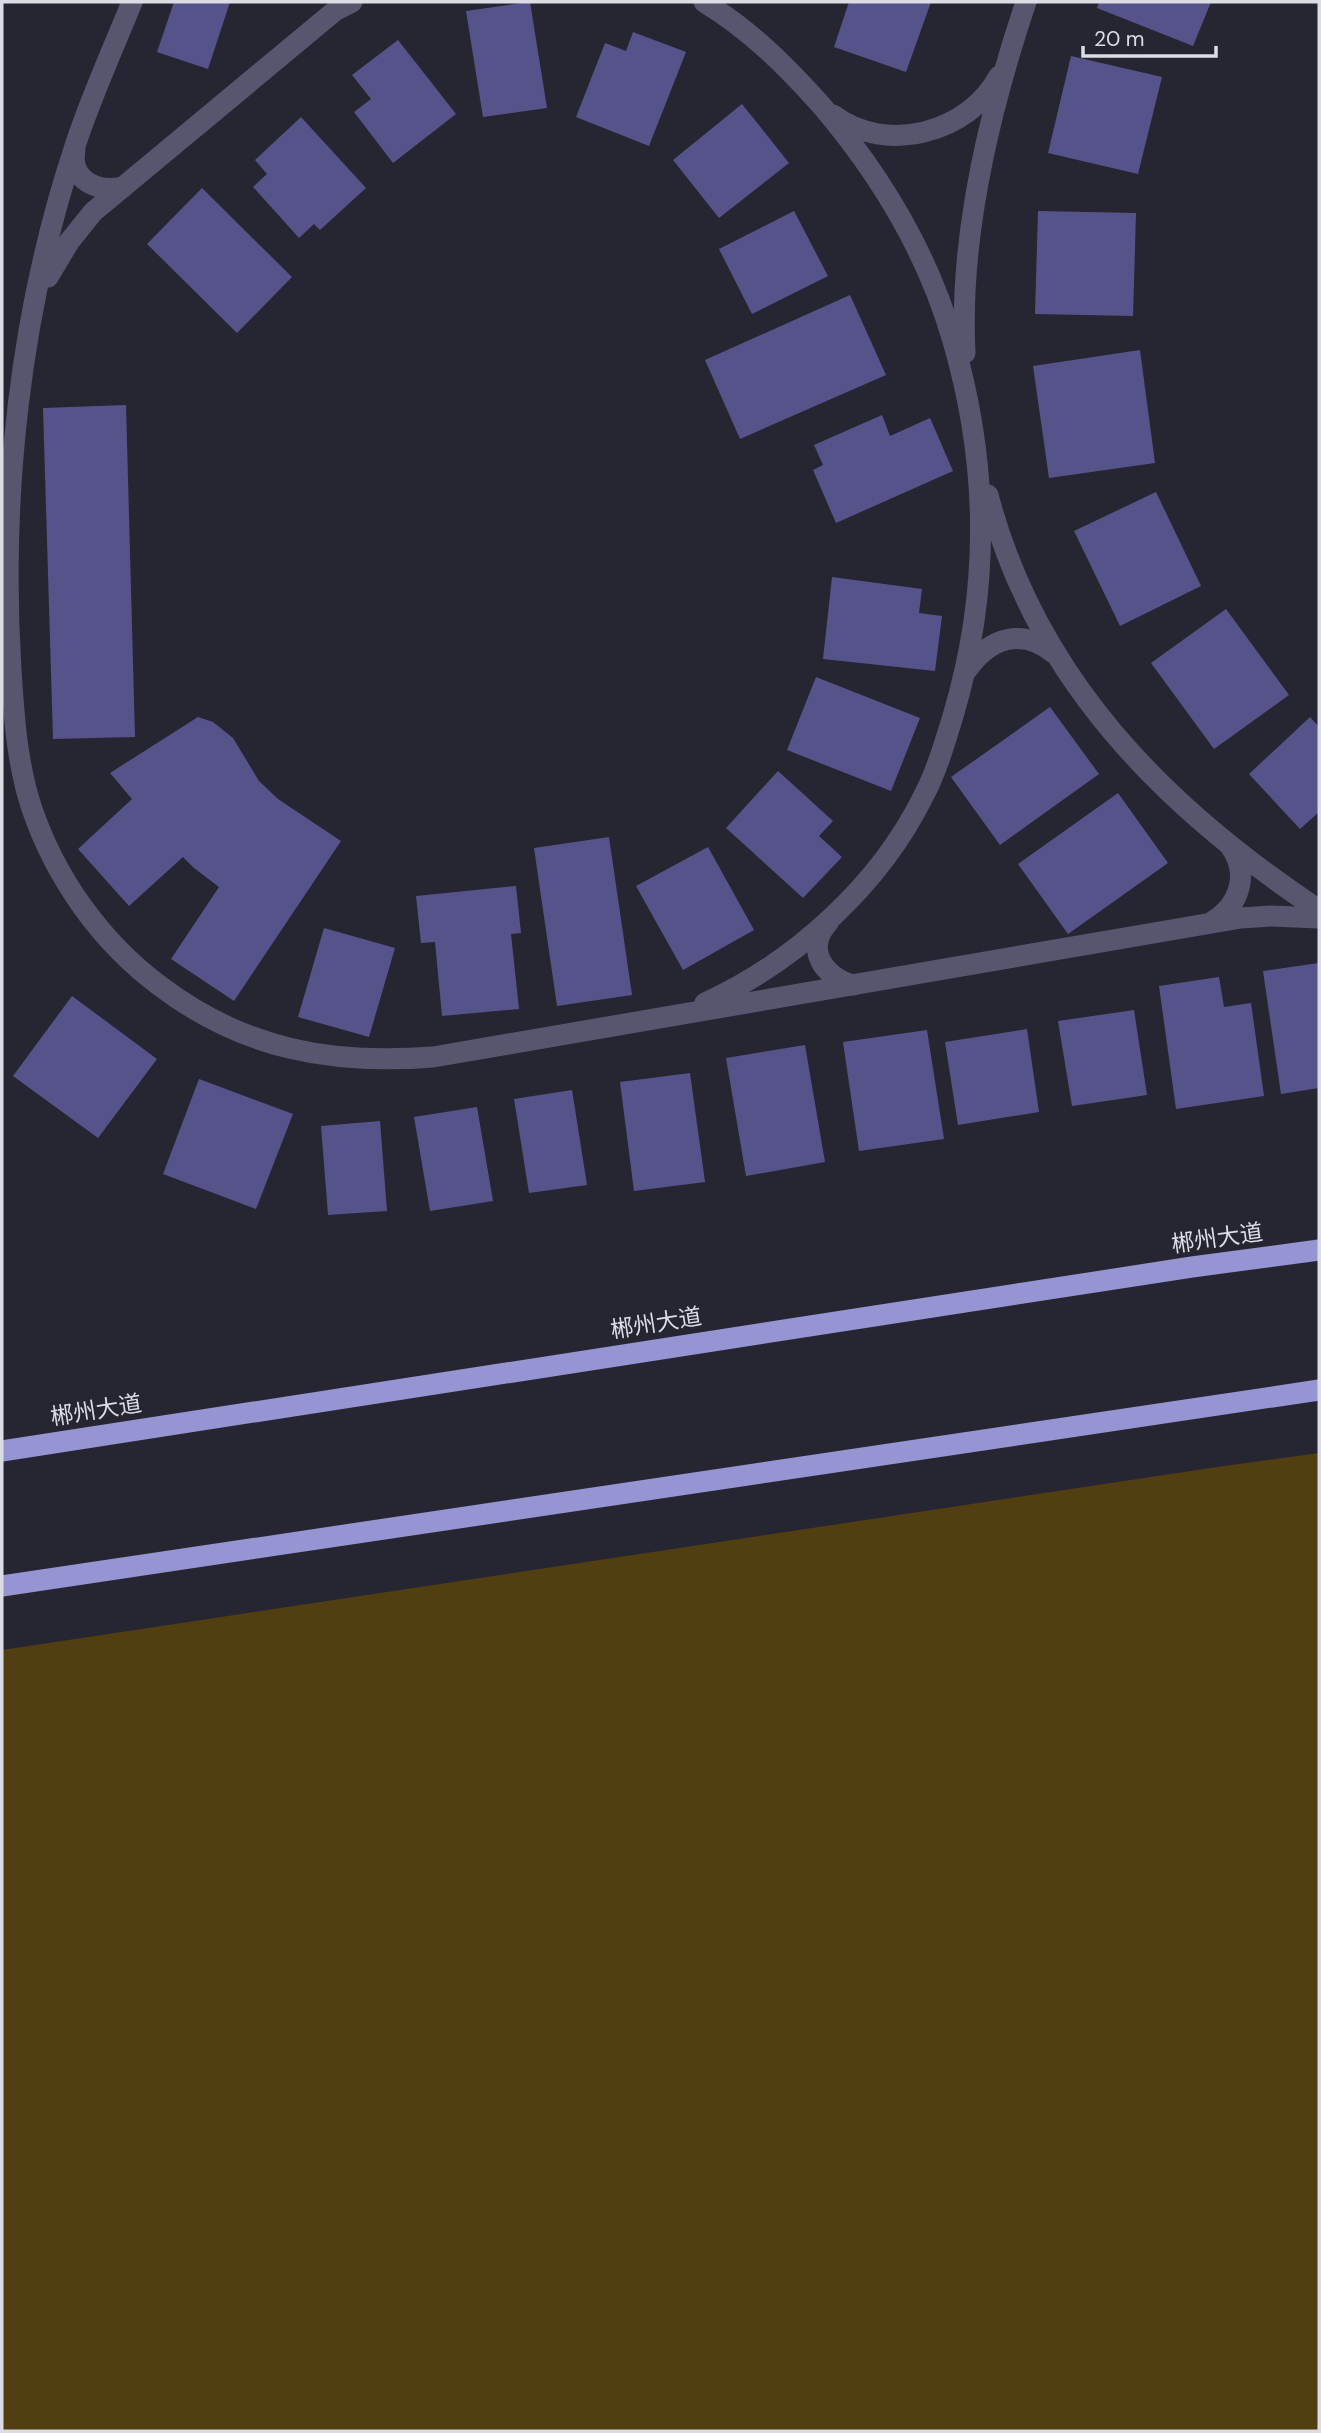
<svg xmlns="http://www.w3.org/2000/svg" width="1321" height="2433" font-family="'DM Sans','Noto Sans SC',sans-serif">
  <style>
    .green { fill: #513f11 }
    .building { fill: #56538b }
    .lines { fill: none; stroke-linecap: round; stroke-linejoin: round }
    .lane { stroke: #56566f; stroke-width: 21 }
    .highway { stroke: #9694d2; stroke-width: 21 }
    .labels { text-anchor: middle; stroke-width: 6; stroke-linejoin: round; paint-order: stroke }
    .street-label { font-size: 23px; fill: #dcdce4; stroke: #262632 }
  </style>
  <rect width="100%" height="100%" fill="#262632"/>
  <polygon class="green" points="1319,1453 1319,2431 2,2431 2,1650 1224,1466"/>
  <g class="building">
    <polygon points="174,2 230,2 208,69 157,52"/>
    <polygon points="530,2 547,108 483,117 466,11"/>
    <polygon points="849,2 931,2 906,72 834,47"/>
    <polygon points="1099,2 1211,2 1193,46 1097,8"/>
    <polygon points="633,32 686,52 649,146 576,117 605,43 626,51"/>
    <polygon points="398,40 456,114 393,163 354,112 371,99 352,75"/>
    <polygon points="1071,56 1162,77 1138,174 1048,153"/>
    <polygon points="742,104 789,163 719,218 673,160"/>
    <polygon points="301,117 366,188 320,230 314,224 299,238 253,187 267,174 255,160"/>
    <polygon points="202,188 292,277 237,333 147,244"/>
    <polygon points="794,211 828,276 752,314 719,249"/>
    <polygon points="1038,211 1136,213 1133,316 1035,314"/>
    <polygon points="850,295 886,375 740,439 705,360"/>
    <polygon points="1140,350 1155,463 1049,478 1033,366"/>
    <polygon points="126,405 135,737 53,739 43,408"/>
    <polygon points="882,415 890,436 930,418 953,471 836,523 813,470 823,465 814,445"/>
    <polygon points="1156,492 1201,586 1120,626 1074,531"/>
    <polygon points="832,577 922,589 919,613 942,616 935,671 823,659"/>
    <polygon points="1226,609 1289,695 1214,749 1151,663"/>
    <polygon points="816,677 920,718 891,791 787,750"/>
    <polygon points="1050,707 1099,774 1000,845 951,777"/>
    <polygon points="198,717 213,722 233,738 259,781 278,799 341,841 234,1001 171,959 219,887 194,868 183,857 129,906 78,849 132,799 110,773"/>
    <polygon points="1310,717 1319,727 1319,812 1300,829 1249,774"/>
    <polygon points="778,771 833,821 819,836 842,857 803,898 726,828"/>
    <polygon points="1118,793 1168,863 1068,934 1018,864"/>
    <polygon points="609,837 632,995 557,1006 534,848"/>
    <polygon points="708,847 754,930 683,970 636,886"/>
    <polygon points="516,886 521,933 511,934 519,1009 442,1016 435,942 421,943 416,896"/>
    <polygon points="324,928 395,948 369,1037 298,1017"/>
    <polygon points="1319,963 1319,1088 1281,1094 1263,971"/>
    <polygon points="1219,977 1224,1007 1251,1003 1264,1096 1176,1109 1159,986"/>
    <polygon points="72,996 157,1059 98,1138 13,1076"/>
    <polygon points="1134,1010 1147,1095 1072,1106 1058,1021"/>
    <polygon points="1027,1029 1039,1112 958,1125 945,1042"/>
    <polygon points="927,1030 944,1139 859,1151 843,1042"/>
    <polygon points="805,1045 825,1162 746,1176 726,1058"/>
    <polygon points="690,1073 705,1182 634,1191 620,1082"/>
    <polygon points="199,1079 293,1114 256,1209 163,1174"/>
    <polygon points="572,1090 587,1185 529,1193 514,1099"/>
    <polygon points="477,1107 493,1201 430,1211 414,1117"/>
    <polygon points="380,1121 387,1211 328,1215 321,1126"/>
  </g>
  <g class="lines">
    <g class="lane">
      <path d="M132,2C113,49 91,97 75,146C20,312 0,495 11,670C14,717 17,764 32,809C56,879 101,942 160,986C243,1049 331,1065 433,1057L1241,918L1271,916L1319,918"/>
      <path d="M704,2C750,30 785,65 821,105C879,173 928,254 953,341C989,465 990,592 953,716C945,742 937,770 924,795C880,885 795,962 705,1003"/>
      <path d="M833,115C886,155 969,133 999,76"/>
      <path d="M75,150C69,180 98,193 123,187"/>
      <polyline points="48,277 69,242 93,212 336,10 352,2"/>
      <path d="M965,353C959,237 989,112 1026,2"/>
      <path d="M988,495C1036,679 1165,808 1319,910"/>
      <path d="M967,670C990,637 1023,627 1055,654"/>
      <path d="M1212,922C1240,905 1250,873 1230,846"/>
      <path d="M828,923C804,949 824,977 853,985"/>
    </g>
    <g class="highway">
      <polyline points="2,1451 1192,1267 1319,1250"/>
      <polyline points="2,1586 1319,1390"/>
    </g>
  </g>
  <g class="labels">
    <g class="street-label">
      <text transform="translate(1217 1238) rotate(-8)" y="8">郴州大道</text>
      <text transform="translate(656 1323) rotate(-9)" y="8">郴州大道</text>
      <text transform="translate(96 1410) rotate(-9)" y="8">郴州大道</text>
    </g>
  </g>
  <rect width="1321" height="2433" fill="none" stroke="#dcdce4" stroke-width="7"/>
  <path d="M1083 46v10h133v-10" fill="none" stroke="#dcdce4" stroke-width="3.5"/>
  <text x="1094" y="46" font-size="21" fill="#dcdce4" stroke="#262632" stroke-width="5" paint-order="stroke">20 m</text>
</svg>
